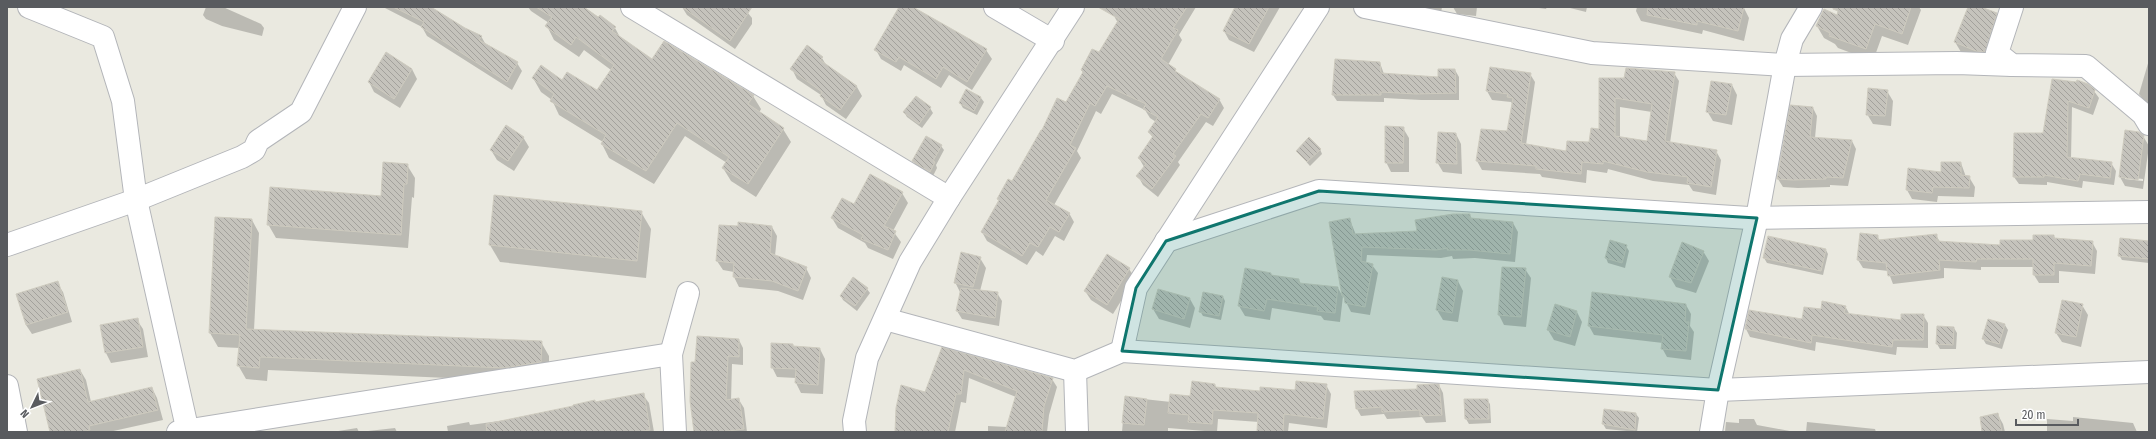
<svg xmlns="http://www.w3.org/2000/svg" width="2156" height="439" font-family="'Fira Sans Condensed',sans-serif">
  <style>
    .shadow { fill: #0003; fill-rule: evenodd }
    .building { fill: url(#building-back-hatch); stroke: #cecbbf; fill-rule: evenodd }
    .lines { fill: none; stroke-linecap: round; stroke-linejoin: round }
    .street-casing { stroke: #b3b5b9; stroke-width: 24 }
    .secondary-casing { stroke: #b4b6bb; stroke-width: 24 }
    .street { stroke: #fff; stroke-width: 22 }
    .secondary { stroke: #fff; stroke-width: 22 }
    .marked { fill: #0f766e; fill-opacity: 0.2; stroke: #0f766e; stroke-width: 3; stroke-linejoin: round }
  </style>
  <defs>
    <pattern id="building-back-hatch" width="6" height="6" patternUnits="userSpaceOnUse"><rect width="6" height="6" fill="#c5c3bc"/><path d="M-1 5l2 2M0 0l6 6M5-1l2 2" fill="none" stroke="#a3a19c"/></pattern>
  </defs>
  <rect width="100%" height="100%" fill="#eae9e0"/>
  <g class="shadow">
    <polygon points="206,7 223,7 261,24 264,28 262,36 222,26 206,19 203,15"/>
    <polygon points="383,7 429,7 464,29 481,36 486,45 517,63 522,71 512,90 427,36 422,27"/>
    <polygon points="528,7 583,7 615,28 621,39 653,60 753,96 761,109 759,113 783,129 791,142 756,197 731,181 723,168 727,163 685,136 654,184 609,158 602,144 603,142 559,115 552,100 541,92 533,78 563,81 597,91 611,70 584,50 579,57 554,40 547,26 549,23 531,11"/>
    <polygon points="682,7 743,7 752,18 752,24 735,49 687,15"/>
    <polygon points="900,7 911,7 986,50 992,59 972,90 949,75 941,88 904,65 901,71 881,59 876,50"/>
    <polygon points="1119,7 1196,7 1179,35 1182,40 1168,65 1178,74 1219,99 1224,108 1213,126 1206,122 1178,162 1180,165 1158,197 1143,185 1138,176 1144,167 1139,158 1153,138 1149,132 1156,122 1150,118 1145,110 1112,94 1101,114 1096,111 1077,151 1081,158 1054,205 1069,213 1074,222 1064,241 1055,236 1043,256 1036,251 1027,265 987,241 982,232 1012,182 1067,104 1083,73 1082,70 1099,54 1118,23 1114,16"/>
    <polygon points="1236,7 1280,7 1254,52 1229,40 1224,31"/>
    <polygon points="1419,7 1442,7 1441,13"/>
    <polygon points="1453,7 1477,7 1476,16 1457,14"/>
    <polygon points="1532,7 1547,7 1546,9"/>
    <polygon points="1566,7 1587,7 1586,12"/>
    <polygon points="1637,7 1739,7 1744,8 1749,18 1744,41 1703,30 1702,34 1641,21 1636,11"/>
    <polygon points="1841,7 1919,7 1921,10 1908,45 1882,36 1873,61 1838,48 1835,44 1824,38 1817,26 1838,16"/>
    <polygon points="1969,7 1979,7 1996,14 2002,24 1990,61 1983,61 1961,52 1955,42"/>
    <polygon points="387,54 412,69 417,79 400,108 374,92 369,82"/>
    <polygon points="822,58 826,65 857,87 862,96 846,119 826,105 821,95 797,79 792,69"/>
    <polygon points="2149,60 2149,107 2139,94"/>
    <polygon points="1380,63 1384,74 1439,78 1455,70 1459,77 1459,100 1421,100 1384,98 1384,102 1337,101 1333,95"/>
    <path d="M1674,73L1679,81L1670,143L1716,151L1721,160L1716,195L1693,191L1689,185L1653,181L1608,169L1607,173L1587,170L1586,183L1542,177L1540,174L1482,170L1477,161L1508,132L1513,105L1511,102L1492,100L1487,91L1530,74L1535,82L1526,145L1567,152L1590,144L1600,130V79H1625ZM1620,107L1652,112L1648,142L1620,137Z"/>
    <polygon points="2053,80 2094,91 2099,98 2093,115 2072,107 2071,159 2111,163 2116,171 2114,185 2083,181 2082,188 2047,182 2047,185 2019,184 2014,177 2044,134"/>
    <polygon points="1732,85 1737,95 1732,125 1713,121 1707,111"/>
    <polygon points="967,90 981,98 984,102 977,115 963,108 960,103"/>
    <polygon points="1887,91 1893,101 1891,126 1873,124 1867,114"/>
    <polygon points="930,108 933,113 922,128 907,117 904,112"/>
    <polygon points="1813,108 1817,116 1815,138 1852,141 1856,149 1848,186 1830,185 1830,187 1798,188 1783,187 1778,179"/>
    <polygon points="1403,128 1409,138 1409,172 1391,172 1386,162"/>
    <polygon points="1456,134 1461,144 1462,174 1443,172 1437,162"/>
    <path d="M2143,136L2149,146L2143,189L2125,186L2120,177ZM2125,177L2143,179V181L2125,179Z"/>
    <polygon points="523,137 529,147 514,171 497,160 491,150"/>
    <polygon points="941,146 944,150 936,165 937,168 933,176 916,166 913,161"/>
    <polygon points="1320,149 1322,154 1310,166 1297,151"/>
    <polygon points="1961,163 1966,177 1969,177 1975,187 1974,197 1938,196 1937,202 1912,199 1907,190"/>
    <polygon points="407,165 415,178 414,198 412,197 408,248 276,238 268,224 382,197"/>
    <polygon points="902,193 908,203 893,231 901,242 893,259 868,248 865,243 838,228 832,218 854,206"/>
    <polygon points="641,212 651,229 646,278 500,262 490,245"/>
    <polygon points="1470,215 1472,219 1513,223 1518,232 1515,262 1475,258 1453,259 1452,256 1441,258 1367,255 1366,263 1372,265 1378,273 1370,315 1351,312 1343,296 1340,322 1324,320 1321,316 1272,308 1270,320 1245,316 1239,306 1271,274 1272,276 1299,280 1301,284 1338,288 1343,297 1330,223 1350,220 1356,235 1418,232"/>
    <polygon points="216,218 252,220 259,233 254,330 541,342 549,356 549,375 513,381 268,370 267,381 246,379 238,365 240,348 218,347 210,333"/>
    <polygon points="772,227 777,236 775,256 806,268 811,278 803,300 778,291 739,287 734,277 734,272 723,270 717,261"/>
    <polygon points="1936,235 1940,242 2001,246 2054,236 2056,240 2092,242 2097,251 2095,274 2059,271 2059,283 2039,283 2034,275 2034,267 1981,267 1981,270 1944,268 1944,278 1893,284 1888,271 1863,268 1858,260 1877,236 1880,241"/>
    <polygon points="1611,241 1626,246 1629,251 1625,268 1608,263 1606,258"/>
    <polygon points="2149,241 2149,263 2122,260 2119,255"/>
    <polygon points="1826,250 1828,254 1823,275 1767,263 1764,258"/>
    <polygon points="1703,251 1709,261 1696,293 1676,287 1670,277"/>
    <polygon points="980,258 986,268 980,291 997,293 1002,301 999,326 962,319 957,311 960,292 955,282"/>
    <polygon points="1129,269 1135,278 1113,314 1091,300 1085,291"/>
    <polygon points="1525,269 1531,278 1526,327 1504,325 1499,315"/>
    <polygon points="1443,278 1458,281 1463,291 1458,322 1443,320 1437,310"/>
    <polygon points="57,283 63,292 72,322 32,334 26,325"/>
    <polygon points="867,289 870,293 857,311 843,300 841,296"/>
    <polygon points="1223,297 1225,301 1221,320 1203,316 1200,311"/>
    <polygon points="1190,299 1195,308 1190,328 1159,319 1153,309"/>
    <polygon points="1686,305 1691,314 1690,326 1694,332 1691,360 1667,357 1662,348 1663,343 1594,335 1589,326"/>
    <polygon points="2082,305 2088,315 2081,347 2062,342 2056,333"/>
    <polygon points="1845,306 1850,315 1902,321 1923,315 1928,323 1928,348 1897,347 1896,355 1816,342 1815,351 1750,337 1746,329 1803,320 1822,310"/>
    <polygon points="1577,312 1582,322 1575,346 1554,340 1548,330"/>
    <polygon points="137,320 143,329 148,357 111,363 106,353"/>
    <polygon points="1989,320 2005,325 2008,330 2002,349 1986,344 1983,339"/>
    <polygon points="1954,328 1957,333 1956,349 1940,349 1937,344"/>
    <polygon points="739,340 743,348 743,365 732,364 731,401 739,400 744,408 747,432 695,432 696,363"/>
    <polygon points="793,345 794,347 820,349 825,359 823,394 801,393 796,383 796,378 777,377 772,367"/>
    <polygon points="942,349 1052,379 1057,387 1049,415 1047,432 988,432 988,426 1007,427 1016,397 969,378 966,403 961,402 955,432 895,432 926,393"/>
    <polygon points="80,370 86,380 91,402 152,388 157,398 163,420 109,432 51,432"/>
    <polygon points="1215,385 1217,389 1261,392 1296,391 1326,385 1331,394 1327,428 1289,423 1288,432 1258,432 1259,422 1218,419 1217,432 1168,428 1168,432 1122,432 1125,397 1171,402 1191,398"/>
    <polygon points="1439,385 1443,393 1446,422 1426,423 1422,417 1387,419 1384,414 1361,416 1357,409 1355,392 1419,390"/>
    <polygon points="643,395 649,403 654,432 448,432 447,426 469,422 470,425 520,418"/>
    <polygon points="1487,400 1490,404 1491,423 1469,424 1466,419"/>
    <polygon points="1605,411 1636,414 1639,418 1637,432 1606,429 1603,424"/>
    <polygon points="1998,415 2003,424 2005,432 1983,432"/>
    <polygon points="2073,417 2133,423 2137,432 2047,432 2047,419 2073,421"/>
    <polygon points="1739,419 1754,419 1757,425 1795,432 1725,432 1726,422 1739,423"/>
    <polygon points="1807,422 1875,429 1876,432 1806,432"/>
    <polygon points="357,428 359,432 395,428 397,432 332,432"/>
  </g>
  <g class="building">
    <polygon points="393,7 431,7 465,28 482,36 479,40 518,62 507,82 421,27 424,22"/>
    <polygon points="536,7 584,7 598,17 600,15 616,27 612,31 652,59 664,41 754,95 748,104 784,128 748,184 722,168 729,157 677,123 646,171 601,144 606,135 550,101 554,94 532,78 541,65 562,80 567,72 597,90 614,65 576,37 571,45 545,26 552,17"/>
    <polygon points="682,7 752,7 730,41"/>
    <polygon points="899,7 913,7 987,49 967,82 943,67 936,79 899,57 896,62 874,50"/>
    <polygon points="1098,7 1187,7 1173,28 1178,30 1161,59 1176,69 1175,71 1220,99 1208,118 1201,114 1173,154 1176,156 1152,189 1136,176 1146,164 1138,158 1153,136 1148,132 1158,117 1143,109 1146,104 1107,86 1095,106 1090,103 1070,145 1076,148 1046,200 1070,213 1059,232 1050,227 1038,247 1030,243 1022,256 981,232 999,200 997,199 1008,179 1012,181 1041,130 1042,130 1057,98 1066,102 1083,72 1081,70 1092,49 1099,52 1119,19"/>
    <polygon points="1235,7 1269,7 1249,44 1223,31"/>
    <polygon points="1648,7 1744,7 1738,31 1697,21 1697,25 1647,15"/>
    <polygon points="1833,7 1911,7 1902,34 1875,24 1866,49 1829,36 1830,33 1816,26 1824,9 1837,15 1838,11 1833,9"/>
    <polygon points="1968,7 1981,7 1997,13 1985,52 1976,51 1954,42"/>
    <polygon points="807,45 823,57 820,60 857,86 840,110 820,96 822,92 790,69"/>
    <polygon points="386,52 412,69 394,99 368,82"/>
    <polygon points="1335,59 1380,62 1381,73 1438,77 1438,69 1455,69 1456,93 1416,94 1381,92 1381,95 1332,95"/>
    <path d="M1490,67L1531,73L1521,143L1566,151L1567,141L1589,142L1591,128L1599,129V78H1624L1626,68L1675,72L1665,141L1717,150L1711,187L1687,183L1688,177L1647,172L1603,161V164L1582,162L1581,174L1536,169V166L1476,161L1481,129L1507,131L1513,98L1507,97L1508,94L1486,91ZM1615,98L1652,104L1647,141L1615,136Z"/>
    <polygon points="2052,79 2076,82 2077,80 2088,84 2095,90 2089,108 2068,101 2067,157 2112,162 2110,178 2080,174 2078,181 2044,175 2044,177 2013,177 2014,133 2043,133"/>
    <polygon points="1711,81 1732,84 1726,115 1706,112"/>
    <polygon points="1868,88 1888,90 1885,116 1866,115"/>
    <polygon points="966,89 981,97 974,111 959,103"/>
    <polygon points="916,96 931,107 919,124 903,112"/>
    <polygon points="1790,105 1813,107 1810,137 1852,140 1843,178 1826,177 1826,179 1793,180 1777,179"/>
    <polygon points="506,125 524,137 508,161 490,150"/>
    <polygon points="1385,126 1404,127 1403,163 1385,163"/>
    <polygon points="2125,130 2139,132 2144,135 2138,180 2119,177"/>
    <polygon points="1438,132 1456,133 1457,164 1436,163"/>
    <polygon points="926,136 942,145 933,161 935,162 930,172 912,161"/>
    <polygon points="1309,137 1321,149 1307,162 1296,151"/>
    <polygon points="383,162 408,164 407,184 404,184 401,235 267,225 270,187 381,196"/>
    <polygon points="1941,162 1961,162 1961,175 1970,176 1969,188 1933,187 1932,193 1906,190 1908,168 1941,172"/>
    <polygon points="870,174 903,192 884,226 896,231 888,250 861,239 863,235 831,218 842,198 854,204"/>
    <polygon points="494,195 642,211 637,261 489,245"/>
    <polygon points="1453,214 1470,214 1470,218 1513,222 1510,254 1469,250 1447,250 1448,248 1436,250 1362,247 1361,261 1373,264 1365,307 1345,303 1344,296 1342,296 1329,222 1350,218 1353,234 1417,231 1415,220"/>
    <polygon points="215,217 252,219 246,329 542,341 541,362 504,368 260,357 259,368 237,366 240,335 209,333"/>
    <polygon points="738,222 772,226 770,253 807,267 798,291 772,281 733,277 734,263 716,261 719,225 738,226"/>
    <polygon points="1860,233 1878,235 1878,240 1937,234 1937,241 2000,245 2000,240 2033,240 2033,235 2054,235 2054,238 2093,241 2091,266 2054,263 2054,275 2033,275 2033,259 1977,259 1976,262 1939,260 1940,270 1888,276 1886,263 1857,260"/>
    <polygon points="1768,236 1826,249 1821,271 1763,258"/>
    <polygon points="2120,238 2149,241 2149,259 2118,256"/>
    <polygon points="1610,240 1627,245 1622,263 1605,258"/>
    <polygon points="1682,242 1704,251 1691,283 1669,277"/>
    <polygon points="961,252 981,257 973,287 954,283"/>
    <polygon points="1107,254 1130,268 1107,305 1084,291"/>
    <polygon points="1502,267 1526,268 1521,317 1498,315"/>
    <polygon points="1245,268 1271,273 1271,275 1299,279 1299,283 1338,287 1335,313 1317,311 1318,307 1267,299 1264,311 1238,306"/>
    <polygon points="853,277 868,288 855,306 840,296"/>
    <polygon points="1442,277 1458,280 1452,313 1436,310"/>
    <polygon points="58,281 68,312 26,325 16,294"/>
    <polygon points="961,288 998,292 995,318 956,311"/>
    <polygon points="1158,289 1190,298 1184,319 1152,309"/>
    <polygon points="1203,292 1223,296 1219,316 1199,312"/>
    <polygon points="1592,292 1686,304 1685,322 1689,322 1686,351 1661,349 1663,335 1588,326"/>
    <polygon points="2062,300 2083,304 2076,337 2055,333"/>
    <polygon points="1822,301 1846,306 1844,313 1901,320 1901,314 1924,314 1923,340 1893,340 1892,347 1812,335 1811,343 1745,329 1749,310 1802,319 1804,307 1821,309"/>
    <polygon points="1555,304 1577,311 1570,337 1547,330"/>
    <polygon points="138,318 143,347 105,353 100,325"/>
    <polygon points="1988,319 2005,324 1999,344 1982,339"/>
    <polygon points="1937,326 1954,327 1953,345 1936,344"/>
    <polygon points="697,336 739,339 739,357 728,356 726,400 739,398 744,429 720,432 694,432 690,401 691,362 695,362"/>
    <polygon points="771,343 793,344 793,346 820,348 818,385 795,383 796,369 771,368"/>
    <polygon points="942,347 1053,378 1044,406 1042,432 1005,432 1017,391 964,370 961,394 956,394 948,432 895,432 896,408 901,385 925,392"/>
    <polygon points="80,369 88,402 152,387 158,410 89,426 90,430 81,432 50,432 37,379"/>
    <polygon points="1192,381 1215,384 1215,387 1260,391 1260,387 1295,390 1296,381 1327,384 1323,419 1284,414 1283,432 1257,432 1258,413 1213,410 1212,424 1188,422 1189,415 1168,413 1170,394 1190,396"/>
    <polygon points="1433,384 1439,384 1442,415 1420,416 1420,410 1382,412 1382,407 1356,409 1354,391 1417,389 1417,385"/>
    <polygon points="644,393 650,430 637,432 487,432 486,424 573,406 573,405 595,400 595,402"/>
    <polygon points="1125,396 1147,399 1144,425 1122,423"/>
    <polygon points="1464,399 1488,399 1489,419 1465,419"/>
    <polygon points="1604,409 1636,413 1635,430 1602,424"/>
    <polygon points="1998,413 2002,432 1982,432 1980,417"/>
  </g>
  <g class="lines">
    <defs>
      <g id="street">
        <polyline points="29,7 103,37 123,101 136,200 188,432"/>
        <polyline points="632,7 949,198"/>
        <polyline points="1365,7 1592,53 1785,65 1957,63 2012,65"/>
        <polyline points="2012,7 1997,53 2012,65 2086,66 2143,114 2149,124"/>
        <polyline points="1166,241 1319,191 1749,218 2149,212"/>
        <polyline points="7,245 136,200 242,157 254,150 258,141 301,112 355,7"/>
        <polyline points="885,319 1075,371 1122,351 1718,390 2149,372"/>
        <polyline points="1122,351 1136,288 1318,7"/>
        <polyline points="671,354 688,293"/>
        <polyline points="1075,371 1077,432"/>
        <polyline points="7,386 16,432"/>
        <polyline points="178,432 671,354 675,432"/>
        <polyline points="855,432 854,421 867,358 910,262 949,198 1073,7"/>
        <polyline points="1711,432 1718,390 1757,218 1785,65 1792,39 1811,7"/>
      </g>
      <polyline id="secondary" points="995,7 1053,41"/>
    </defs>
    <use href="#street" class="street-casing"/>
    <use href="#secondary" class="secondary-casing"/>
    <use href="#street" class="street"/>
    <use href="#secondary" class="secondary"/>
  </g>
  <path class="marked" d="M1319,191L1757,218L1718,390L1122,351L1136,288L1166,241Z"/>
  <rect width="2156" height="439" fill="none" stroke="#595b5f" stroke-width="16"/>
  <g transform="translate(32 407) rotate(227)" stroke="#ffffff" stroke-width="3" paint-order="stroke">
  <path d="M0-3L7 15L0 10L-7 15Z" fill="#595b5f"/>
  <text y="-6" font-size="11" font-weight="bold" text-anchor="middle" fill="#595b5f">N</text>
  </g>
  <path d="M2016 419v6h62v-6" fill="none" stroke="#595b5f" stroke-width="2"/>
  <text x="2022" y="419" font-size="12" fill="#595b5f" stroke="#ffffff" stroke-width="3" paint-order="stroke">20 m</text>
</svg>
